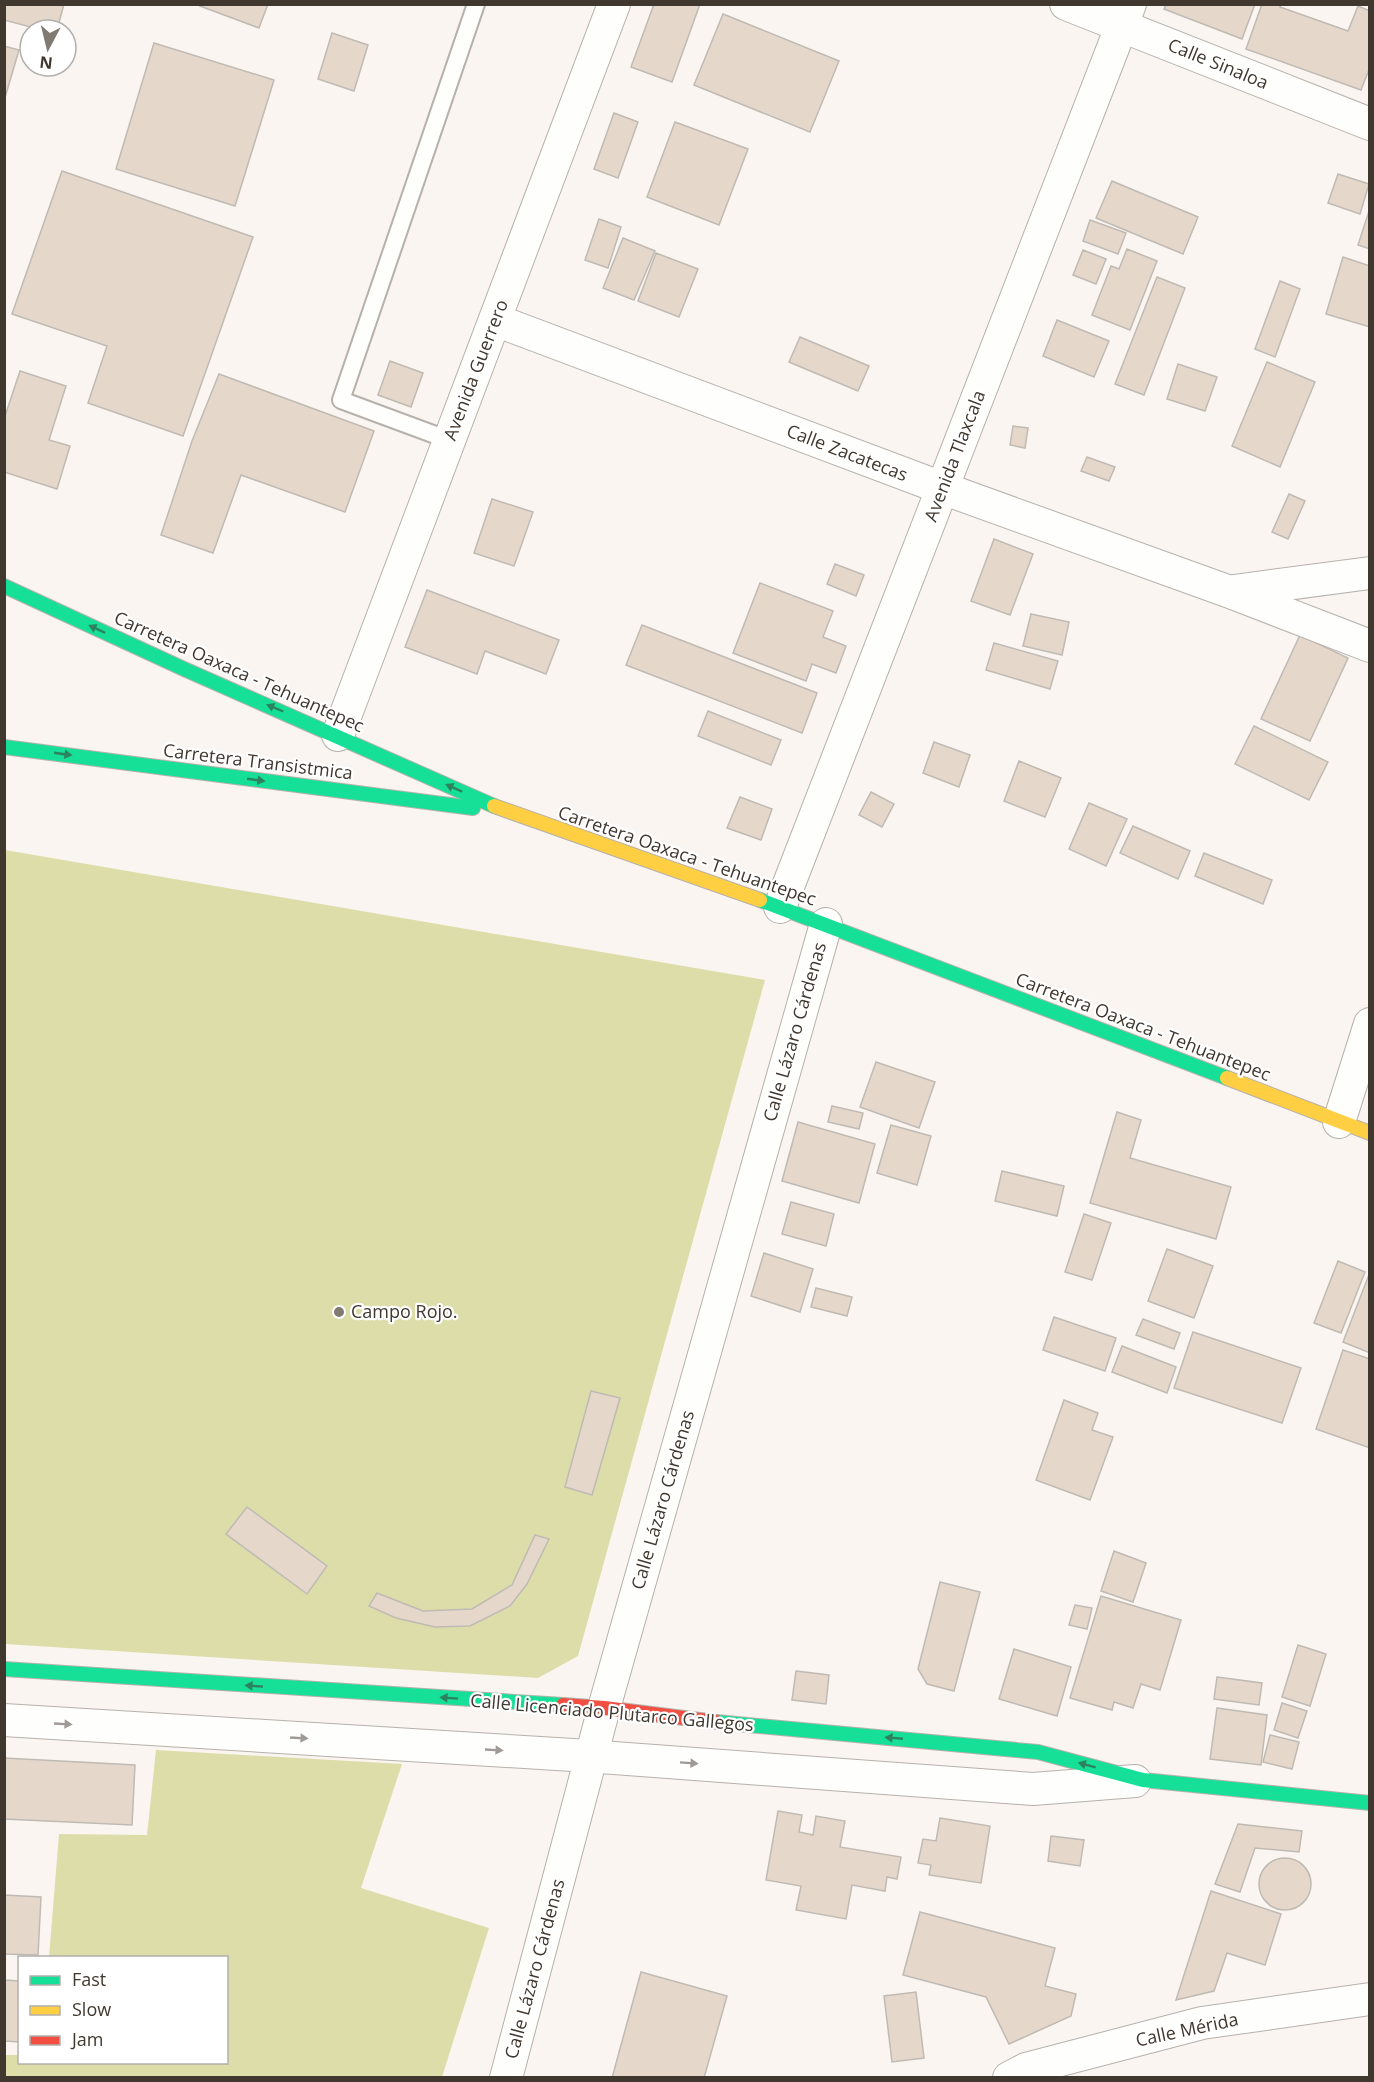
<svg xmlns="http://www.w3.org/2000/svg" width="1374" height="2082" font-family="'Open Sans',sans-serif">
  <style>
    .green { fill: #dda }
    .building { fill: #e5d8cb; stroke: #c0bab4; stroke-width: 1.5 }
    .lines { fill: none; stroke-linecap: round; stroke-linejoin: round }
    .lane-casing { stroke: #b7b1ab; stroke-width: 20 }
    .street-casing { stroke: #b7b1ab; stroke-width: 34 }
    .fast-casing { stroke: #b7b1ab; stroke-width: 16 }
    .slow-casing { stroke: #b7b1ab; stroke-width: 16 }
    .jam-casing { stroke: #b7b1ab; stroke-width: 16 }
    .lane { stroke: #fefefd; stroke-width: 16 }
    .street { stroke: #fefefd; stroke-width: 32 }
    .fast { stroke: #16e098; stroke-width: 14 }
    .slow { stroke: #ffcf43; stroke-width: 14 }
    .jam { stroke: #f24e42; stroke-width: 14 }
    .oneway { fill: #2d835e }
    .oneway2 { fill: #9f9a96 }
    .poi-dot { fill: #817a72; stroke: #fff; stroke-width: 2 }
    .labels { text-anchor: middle; stroke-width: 4.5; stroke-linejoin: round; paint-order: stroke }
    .street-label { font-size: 18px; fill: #40372e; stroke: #fff }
    .poi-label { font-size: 18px; fill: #40372e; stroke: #fff; text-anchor: start }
  </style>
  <rect width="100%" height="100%" fill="#faf5f0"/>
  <g class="green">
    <polygon points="5,850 765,980 578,1656 538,1678 5,1644"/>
    <polygon points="156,1750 402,1764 361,1888 489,1928 442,2077 5,2077 5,2055 19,2055 20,2062 226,2062 226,1958 49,1957 59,1834 147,1835"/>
  </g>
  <g class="building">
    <polygon points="4,4 64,4 57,30 42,30 4,20"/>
    <polygon points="201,4 268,4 259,28 200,6"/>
    <polygon points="654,4 700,4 672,82 631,67"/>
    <polygon points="1166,4 1255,4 1242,39 1164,9"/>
    <polygon points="1262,4 1281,4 1280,7 1348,31 1358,6 1370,11 1370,67 1361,90 1246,49"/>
    <polygon points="723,14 839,61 810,132 694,85"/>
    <polygon points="332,33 368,45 354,91 318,79"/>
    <polygon points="154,43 274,80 235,206 116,169"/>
    <polygon points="4,46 19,50 4,101"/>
    <polygon points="614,113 638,122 618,178 594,169"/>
    <polygon points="675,122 748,149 719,225 647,197"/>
    <polygon points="62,171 253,237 183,436 88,403 107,346 12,314"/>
    <polygon points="1338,174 1369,184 1360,214 1328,203"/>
    <polygon points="1112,181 1198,217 1183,254 1096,218"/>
    <polygon points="1370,208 1370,249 1358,245"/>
    <polygon points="599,219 621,227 608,268 585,260"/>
    <polygon points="1090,220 1126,233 1118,254 1083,241"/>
    <polygon points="623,238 655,251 634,300 603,288"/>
    <polygon points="1127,249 1157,261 1130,330 1092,315 1111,266 1119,269"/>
    <polygon points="1083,250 1106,259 1096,284 1073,275"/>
    <polygon points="656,253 698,269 679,317 638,301"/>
    <polygon points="1343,257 1370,266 1370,327 1326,314"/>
    <polygon points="1157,277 1185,288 1144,395 1115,384"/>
    <polygon points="1280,281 1300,289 1275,357 1255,349"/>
    <polygon points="1057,320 1109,341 1094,377 1043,356"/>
    <polygon points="800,337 869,366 858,391 789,362"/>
    <polygon points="390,361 423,373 411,407 378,395"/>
    <polygon points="1267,362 1315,382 1280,467 1232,446"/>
    <polygon points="1178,364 1217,377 1205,411 1167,399"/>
    <polygon points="20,371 66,386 49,440 70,446 57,489 4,472 4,419"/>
    <polygon points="219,374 374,431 345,512 241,475 213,553 161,535 192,441"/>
    <polygon points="1013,426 1028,428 1025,448 1010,445"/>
    <polygon points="1087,457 1115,467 1109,481 1081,471"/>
    <polygon points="1289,494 1305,501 1288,539 1272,532"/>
    <polygon points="492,499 533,512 514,566 474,553"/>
    <polygon points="994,539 1033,554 1010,615 971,601"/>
    <polygon points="835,564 864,575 856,596 827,584"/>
    <polygon points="760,583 833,611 823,637 846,646 836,673 812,664 806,681 733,653"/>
    <polygon points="427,590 559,640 546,674 485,651 477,674 405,647"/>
    <polygon points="1031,614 1069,622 1062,655 1023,646"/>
    <polygon points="642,625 817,693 802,733 626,665"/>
    <polygon points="1300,635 1348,658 1310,741 1261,719"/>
    <polygon points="994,643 1058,661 1050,689 986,670"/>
    <polygon points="708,711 781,740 771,765 698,736"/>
    <polygon points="1254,726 1328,762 1309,800 1235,764"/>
    <polygon points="934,742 970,755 959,787 923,773"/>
    <polygon points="1019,761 1061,778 1045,817 1004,801"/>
    <polygon points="871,792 894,804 882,827 859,815"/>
    <polygon points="740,797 772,809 761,840 727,828"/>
    <polygon points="1089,803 1127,819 1106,866 1069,849"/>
    <polygon points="1133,826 1190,851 1178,879 1120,853"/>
    <polygon points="1204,853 1272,880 1263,904 1195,876"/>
    <polygon points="876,1062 935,1082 919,1128 860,1107"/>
    <polygon points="832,1106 863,1113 859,1129 828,1122"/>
    <polygon points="1117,1112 1141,1120 1130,1158 1231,1187 1216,1239 1090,1203"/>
    <polygon points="798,1122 875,1144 859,1203 782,1181"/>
    <polygon points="891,1125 931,1136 917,1185 877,1173"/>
    <polygon points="1002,1171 1064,1186 1057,1216 995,1201"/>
    <polygon points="791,1202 834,1214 826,1246 782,1234"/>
    <polygon points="1084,1214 1111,1223 1092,1280 1065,1272"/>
    <polygon points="1167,1249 1213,1266 1194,1318 1148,1301"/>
    <polygon points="764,1253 813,1269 800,1312 751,1296"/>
    <polygon points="1338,1261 1365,1272 1341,1333 1314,1323"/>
    <polygon points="1370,1272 1370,1353 1343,1342"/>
    <polygon points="816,1288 852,1297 847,1316 811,1307"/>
    <polygon points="1054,1317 1116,1338 1105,1371 1043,1350"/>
    <polygon points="1143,1319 1180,1333 1174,1349 1136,1335"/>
    <polygon points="1193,1332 1301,1368 1282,1423 1174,1388"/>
    <polygon points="1122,1346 1176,1367 1167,1393 1112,1372"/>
    <polygon points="1343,1350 1370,1359 1370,1448 1316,1429"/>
    <polygon points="591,1391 620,1398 592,1495 565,1487"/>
    <polygon points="1064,1400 1098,1413 1092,1430 1113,1437 1090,1500 1036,1480"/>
    <polygon points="247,1507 327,1566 307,1594 226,1534"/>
    <polygon points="535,1535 549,1539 527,1584 510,1606 470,1626 435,1627 396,1618 369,1606 377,1593 423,1611 472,1609 512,1585"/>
    <polygon points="1114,1551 1146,1563 1133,1602 1101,1591"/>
    <polygon points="940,1582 980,1592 954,1691 927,1684 918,1669"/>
    <polygon points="1101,1596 1181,1620 1160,1690 1141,1684 1133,1708 1114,1702 1112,1710 1070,1698"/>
    <polygon points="1075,1605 1092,1608 1087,1629 1069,1625"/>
    <polygon points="1298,1645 1326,1654 1310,1706 1282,1697"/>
    <polygon points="1014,1649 1071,1667 1057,1716 999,1699"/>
    <polygon points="796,1671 829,1675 826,1704 792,1700"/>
    <polygon points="1217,1677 1262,1683 1259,1705 1214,1699"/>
    <polygon points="1282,1703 1307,1711 1298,1738 1274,1730"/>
    <polygon points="1217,1708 1267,1715 1261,1765 1210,1759"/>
    <polygon points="1270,1735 1299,1742 1292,1769 1263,1762"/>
    <polygon points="4,1758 135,1765 132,1825 4,1819"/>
    <polygon points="778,1811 802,1815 799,1832 813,1835 816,1816 845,1821 840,1847 901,1857 897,1879 887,1877 885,1891 852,1885 846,1919 796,1910 801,1886 766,1880"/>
    <polygon points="940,1818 990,1826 981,1883 929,1875 931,1865 918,1863 923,1839 936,1841"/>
    <polygon points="1238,1824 1302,1831 1299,1852 1255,1848 1240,1892 1215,1884"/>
    <polygon points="1051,1836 1084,1840 1080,1866 1048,1861"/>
    <circle cx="1285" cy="1884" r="26"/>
    <polygon points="1211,1891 1281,1914 1265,1965 1227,1953 1214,1991 1176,2000"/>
    <polygon points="4,1895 41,1897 38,1955 4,1954"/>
    <polygon points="920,1912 1055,1948 1045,1986 1076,1994 1071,2016 1009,2044 986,1997 903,1975"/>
    <polygon points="641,1972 727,1996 704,2078 612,2078"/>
    <polygon points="4,1980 20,1981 20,2042 4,2041"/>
    <polygon points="916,1992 924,2058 892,2062 884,1996"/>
  </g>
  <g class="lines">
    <defs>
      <polyline id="lane" points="449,440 341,400 476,4"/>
      <g id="street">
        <polyline points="1066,4 1370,124"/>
        <polyline points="495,320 942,488 1230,592 1370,646"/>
        <polyline points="1234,591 1370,573"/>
        <polyline points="338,735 614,4"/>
        <polyline points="780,907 1130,4"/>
        <polyline points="1339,1122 1370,1024"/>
        <polyline points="4,1720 573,1755 1033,1789 1135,1781"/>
        <polyline points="506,2078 604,1708 826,924"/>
        <polyline points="1009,2078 1026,2069 1202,2023 1370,1999"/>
      </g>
      <g id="fast">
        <polyline points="4,586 184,669 494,806"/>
        <polyline points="4,747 473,808"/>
        <polyline points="760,900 1227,1078"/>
        <polyline points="4,1669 563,1705"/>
        <polyline points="716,1722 1038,1752 1143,1780 1370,1803"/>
      </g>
      <g id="slow">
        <polyline points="494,806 760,900"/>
        <polyline points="1227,1078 1370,1133"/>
      </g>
      <polyline id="jam" points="563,1705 604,1708 716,1722"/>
    </defs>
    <use href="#lane" class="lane-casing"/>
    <use href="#street" class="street-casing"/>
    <use href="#fast" class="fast-casing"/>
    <use href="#slow" class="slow-casing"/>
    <use href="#jam" class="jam-casing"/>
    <use href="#lane" class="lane"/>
    <use href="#street" class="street"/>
    <use href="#fast" class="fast"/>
    <use href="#slow" class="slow"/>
    <use href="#jam" class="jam"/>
  </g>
  <defs><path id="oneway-solid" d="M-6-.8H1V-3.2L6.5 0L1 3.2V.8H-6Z" transform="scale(1.5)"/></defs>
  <g class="oneway">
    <use href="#oneway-solid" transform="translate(97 629) rotate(-155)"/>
    <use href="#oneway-solid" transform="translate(275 708) rotate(-157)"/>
    <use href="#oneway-solid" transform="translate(63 754) rotate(8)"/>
    <use href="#oneway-solid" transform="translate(256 780) rotate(8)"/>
    <use href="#oneway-solid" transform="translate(454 788) rotate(-156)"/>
    <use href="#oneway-solid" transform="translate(254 1686) rotate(-176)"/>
    <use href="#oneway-solid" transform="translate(449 1698) rotate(-176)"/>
    <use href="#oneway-solid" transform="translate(894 1738) rotate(-175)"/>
    <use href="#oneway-solid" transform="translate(1087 1765) rotate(-165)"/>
  </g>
  <g class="oneway2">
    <use href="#oneway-solid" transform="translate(63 1724) rotate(3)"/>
    <use href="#oneway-solid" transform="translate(299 1738) rotate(3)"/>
    <use href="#oneway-solid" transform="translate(494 1750) rotate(3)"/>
    <use href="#oneway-solid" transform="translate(689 1763) rotate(4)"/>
  </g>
  <circle class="poi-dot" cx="339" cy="1312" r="6"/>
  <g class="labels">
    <g class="street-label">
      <text transform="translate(1218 64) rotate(22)" y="6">Calle Sinaloa</text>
      <text transform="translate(476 370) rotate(-69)" y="6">Avenida Guerrero</text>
      <text transform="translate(847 453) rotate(21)" y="6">Calle Zacatecas</text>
      <text transform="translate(955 456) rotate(-69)" y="6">Avenida Tlaxcala</text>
      <text transform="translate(239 672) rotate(24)" y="6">Carretera Oaxaca - Tehuantepec</text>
      <text transform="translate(258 762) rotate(7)" y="6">Carretera Transistmica</text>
      <text transform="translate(687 856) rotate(19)" y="6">Carretera Oaxaca - Tehuantepec</text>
      <text transform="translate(1143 1027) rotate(21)" y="6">Carretera Oaxaca - Tehuantepec</text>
      <text transform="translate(795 1032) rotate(-74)" y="6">Calle Lázaro Cárdenas</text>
      <text transform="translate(663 1500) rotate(-74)" y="6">Calle Lázaro Cárdenas</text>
      <text transform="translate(612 1713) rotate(5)" y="6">Calle Licenciado Plutarco Gallegos</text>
      <text transform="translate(535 1969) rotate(-75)" y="6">Calle Lázaro Cárdenas</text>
      <text transform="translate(1187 2030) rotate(-12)" y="6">Calle Mérida</text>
    </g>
    <g class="poi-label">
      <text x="351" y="1318">Campo Rojo.</text>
    </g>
  </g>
  <rect width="1374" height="2082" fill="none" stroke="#40372e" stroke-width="12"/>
  <rect x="18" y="1956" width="210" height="108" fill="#ffffff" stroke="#b3afab" stroke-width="1.5"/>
  <rect x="30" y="1976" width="30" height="9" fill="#16e098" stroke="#b3afab" stroke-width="1.5"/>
  <text x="72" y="1986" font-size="18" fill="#40372e">Fast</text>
  <rect x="30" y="2006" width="30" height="9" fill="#ffcf43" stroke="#b3afab" stroke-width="1.5"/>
  <text x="72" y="2016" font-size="18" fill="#40372e">Slow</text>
  <rect x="30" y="2036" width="30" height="9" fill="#f24e42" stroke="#b3afab" stroke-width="1.5"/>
  <text x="72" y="2046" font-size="18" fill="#40372e">Jam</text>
  <g transform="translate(48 48) rotate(187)"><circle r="28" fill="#ffffff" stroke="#b3afab" stroke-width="1.5"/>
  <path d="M0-4.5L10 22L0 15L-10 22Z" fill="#817a72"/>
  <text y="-9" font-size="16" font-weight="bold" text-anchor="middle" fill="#40372e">N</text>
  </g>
</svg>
